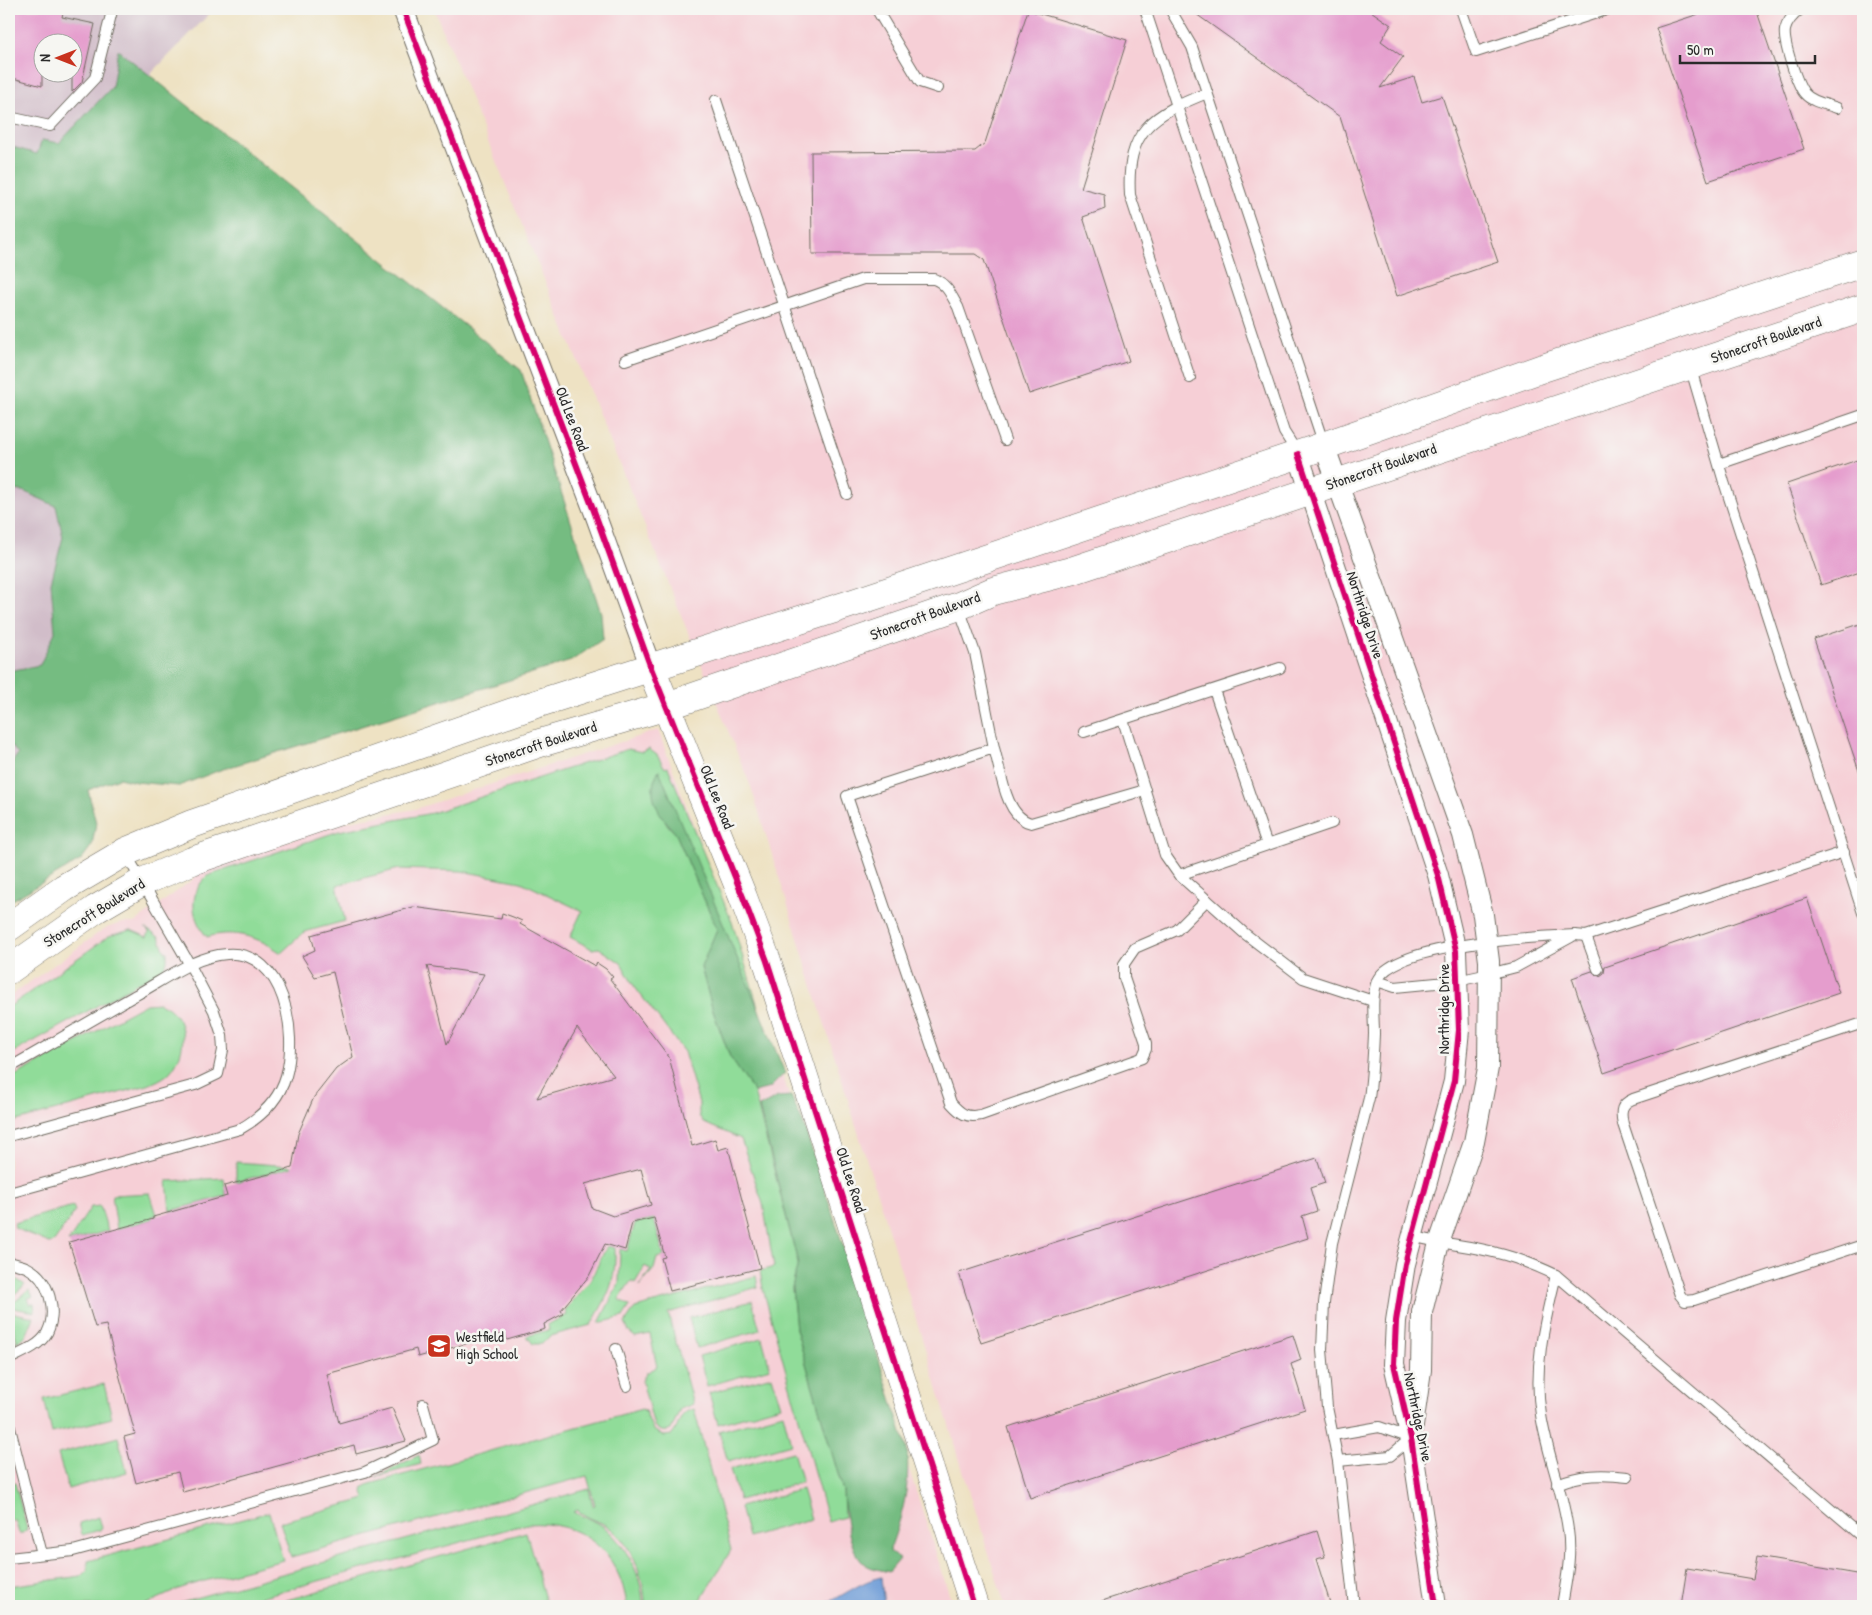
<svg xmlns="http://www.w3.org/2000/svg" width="1872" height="1615" font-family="'Patrick Hand',sans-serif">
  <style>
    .built { fill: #f6cfd6 }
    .industrial { fill: #d1bdc9; fill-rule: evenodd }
    .green { fill: #90dc99; stroke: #5e8462 }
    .forest { fill: #74bc81; stroke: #507456 }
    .water { fill: #6e9cd7; stroke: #4c6481 }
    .building { fill: #e59dcd; fill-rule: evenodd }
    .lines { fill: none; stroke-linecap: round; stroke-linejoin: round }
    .lane-casing { stroke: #6f6b60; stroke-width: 12 }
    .street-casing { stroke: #6f6b60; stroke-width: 22 }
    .secondary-casing { stroke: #6f6b60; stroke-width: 29 }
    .lane { stroke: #fff; stroke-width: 10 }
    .street { stroke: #fff; stroke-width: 20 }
    .secondary { stroke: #fff; stroke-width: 28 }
    .cycleway-casing { stroke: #f6f6f2; stroke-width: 9 }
    .cycleway { stroke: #d6006c; stroke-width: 6 }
    .labels { text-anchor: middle; stroke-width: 5; stroke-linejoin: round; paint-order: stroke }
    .street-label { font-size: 15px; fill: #2b2b2b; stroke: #f6f6f2 }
    .poi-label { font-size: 15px; fill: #2b2b2b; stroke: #f6f6f2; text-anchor: start }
  </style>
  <rect width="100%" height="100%" fill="#f6f6f2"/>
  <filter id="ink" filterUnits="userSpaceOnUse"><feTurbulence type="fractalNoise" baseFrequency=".02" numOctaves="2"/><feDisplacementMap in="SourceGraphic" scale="10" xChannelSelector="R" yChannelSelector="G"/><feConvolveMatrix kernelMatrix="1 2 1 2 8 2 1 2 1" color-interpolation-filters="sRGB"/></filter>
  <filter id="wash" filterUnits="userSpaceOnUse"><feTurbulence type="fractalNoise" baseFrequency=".0096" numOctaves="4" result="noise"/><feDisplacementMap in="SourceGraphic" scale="20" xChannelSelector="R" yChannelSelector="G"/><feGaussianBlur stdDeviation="1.12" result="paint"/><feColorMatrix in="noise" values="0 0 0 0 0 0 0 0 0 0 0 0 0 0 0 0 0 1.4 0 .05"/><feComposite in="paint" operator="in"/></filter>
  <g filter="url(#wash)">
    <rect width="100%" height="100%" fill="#eee2c3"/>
    <g class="built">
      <polygon points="434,9 1863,9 1863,1606 1005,1606 751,787"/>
      <polygon points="658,730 700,842 786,1086 953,1606 9,1606 9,997 104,929 121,923 134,923 191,881 200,871 339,823 415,809"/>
    </g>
    <g class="industrial">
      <path d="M9,9H214L9,220ZM42,42H72V72H42Z"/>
      <polygon points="9,490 23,491 56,506 64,537 51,582 55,632 40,665 9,671"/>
      <polygon points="9,743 18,754 9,767"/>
    </g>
    <g class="green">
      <path d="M628,749L642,752L649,749L657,755L665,768L668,767L732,922L760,1013L658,771L665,822L676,834L717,929L701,968L713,1011L730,1057L754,1092L798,1263L792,1288L796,1329L843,1491L844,1517L828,1522L763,1289L760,1271L774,1267L763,1204L741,1139L704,1123L699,1116V1103L684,1052L634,986L621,963L599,948L592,949L570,937L582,911L521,882L461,871L399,869L337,885L345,921L304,932L281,953C259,937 234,929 207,937C191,918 188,894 207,876L339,831L432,813Z"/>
      <polygon points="145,928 159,937 165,952 167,951 167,961 163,969 9,1055 9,1007 109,936 131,930 147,937 149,932"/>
      <path d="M159,1003C189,1014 189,1053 168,1074C162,1079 155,1082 148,1085L9,1123V1079L146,1004Z"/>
      <polygon points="236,1162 291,1166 292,1167 236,1182"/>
      <polygon points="224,1178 226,1196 170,1211 167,1181"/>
      <polygon points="150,1193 157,1215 153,1216 153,1219 117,1229 112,1195"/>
      <polygon points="73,1206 75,1211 54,1242 49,1243 15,1228 14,1223"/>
      <polygon points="100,1206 108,1231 68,1242 91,1207"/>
      <polygon points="654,1219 664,1256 657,1258 654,1269 639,1286 651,1270 645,1266 635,1283 631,1281 619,1299 630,1306 623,1317 599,1323 619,1283 620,1249 627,1251 635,1223"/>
      <path d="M607,1246L615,1248C616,1284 608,1295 591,1325L550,1336L542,1344H533L527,1336L549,1330L548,1324L567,1315L565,1310L590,1281Z"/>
      <polygon points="9,1274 25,1285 9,1299"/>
      <path d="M756,1276L758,1287L668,1313L693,1404L680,1409L671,1430C664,1433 660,1431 654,1426L642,1381L646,1373L657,1367L650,1334L635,1337L629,1332L625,1323L635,1308Z"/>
      <polygon points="29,1290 33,1297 28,1298 30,1304 34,1304 35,1312 13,1308 12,1304"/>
      <polygon points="752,1301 760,1330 697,1348 689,1318"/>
      <polygon points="14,1313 34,1317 26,1336 9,1347 9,1343 17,1341 10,1315"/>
      <polygon points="762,1338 770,1368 707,1386 699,1356"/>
      <polygon points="772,1376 781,1406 718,1424 709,1393"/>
      <polygon points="104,1384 112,1418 52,1433 44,1399"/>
      <path d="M642,1409L645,1411L653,1430L664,1436L672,1435C681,1424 678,1412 694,1409L731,1550L697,1606H645C645,1578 631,1540 605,1525C597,1520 584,1517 578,1510L573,1512C583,1517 595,1520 604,1527C627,1546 643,1577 643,1606H627C620,1551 581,1520 527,1524L249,1600L235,1606H178L177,1603L589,1489L593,1506L595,1505L587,1476L291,1557L280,1522L365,1499L362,1488L370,1484Z"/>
      <polygon points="783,1413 791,1444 728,1462 719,1431"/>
      <polygon points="118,1437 127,1472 68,1489 58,1454"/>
      <polygon points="793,1452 802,1482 739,1500 730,1469"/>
      <polygon points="419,1455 421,1464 376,1477"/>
      <polygon points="12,1482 15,1483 27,1529 24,1533 19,1533 15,1520 9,1522 9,1483"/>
      <polygon points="802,1489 811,1519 748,1537 740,1507"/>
      <polygon points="269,1512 283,1560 186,1586 142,1606 9,1606 9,1586 81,1576 88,1569 88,1561"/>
      <polygon points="99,1517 102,1527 100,1530 82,1535 79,1523"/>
      <polygon points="526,1532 547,1606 266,1606"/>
    </g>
    <g class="forest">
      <polygon points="118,50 521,370 601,613 603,639 571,661 220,770 179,786 136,782 119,778 88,790 96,823 92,845 81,860 9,902 9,767 18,754 9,743 9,671 40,665 55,632 51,582 63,537 56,506 23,491 9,490 9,146 37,154 42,140 59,143 112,87"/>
      <path d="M659,770L785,1073L770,1088L754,1092L730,1057L713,1011L701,967L717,929L676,834C659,815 644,794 659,770Z"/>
      <path d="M791,1096L803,1123L840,1236L907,1449C910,1490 903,1513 889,1552L900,1559L889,1572C882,1570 872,1569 866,1565C849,1555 844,1510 843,1491L796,1329L792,1288L798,1263L759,1107L778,1097Z"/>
    </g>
    <path class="water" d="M881,1577L884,1606H820C841,1598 860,1581 881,1577Z"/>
    <g id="blocks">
      <g class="building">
        <polygon points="9,9 64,9 62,17 95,24 82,82 72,92 72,42 42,42 42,86 9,77"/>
        <polygon points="1189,9 1368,9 1391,25 1381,41 1403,57 1380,88 1414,77 1422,102 1442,96 1498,262 1397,296 1340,117"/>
        <polygon points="1714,9 1756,9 1804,149 1708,181 1656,28"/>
        <polygon points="1028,10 1127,40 1081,188 1104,194 1105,209 1083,217 1129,361 1029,394 984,260 975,254 812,254 811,152 975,151 985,143"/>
        <polygon points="1863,458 1863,571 1821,585 1787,484"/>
        <polygon points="1863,623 1863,776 1861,777 1814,639"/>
        <polygon points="1807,898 1839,993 1604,1073 1572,978 1592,971 1600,976 1604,973 1605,967"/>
        <path d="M413,907L501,919L502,913L513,917L522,921L520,924L595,966L597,963L606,969L613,977L610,979L669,1057L692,1146L715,1139L718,1150L728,1147L760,1268L670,1291L661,1258L665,1257L654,1218L632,1223L625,1250L605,1244L589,1276L561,1310L563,1314L544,1324L545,1329L507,1340L505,1333L418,1357L416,1349L327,1374L339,1423L392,1408L406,1441L356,1454L354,1445L183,1492L178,1472L136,1483L124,1437L135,1434L106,1325L95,1327L69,1242L153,1219V1217L227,1196L224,1186L292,1168L298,1134L314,1097L336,1069L353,1057L333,972L315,977L302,956L315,950L311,935ZM427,966L484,974L447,1044ZM577,1028L614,1076L537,1098ZM641,1169L651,1205L613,1216L592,1208L585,1184Z"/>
        <polygon points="1317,1158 1325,1183 1310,1188 1317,1211 1302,1216 1308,1238 981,1343 959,1273"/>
        <polygon points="1293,1335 1301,1360 1291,1364 1305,1409 1030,1498 1008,1427"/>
        <polygon points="1317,1531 1325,1557 1316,1559 1331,1606 1097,1606 1096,1603"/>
        <polygon points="1757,1557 1863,1575 1863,1606 1681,1606 1687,1568 1753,1579"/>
      </g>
    </g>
  </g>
  <g filter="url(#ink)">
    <use href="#blocks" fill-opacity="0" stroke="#6f6b60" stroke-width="1"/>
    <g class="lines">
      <defs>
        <g id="lane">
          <polyline points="1145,9 1284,432 1298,454"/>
          <polyline points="1170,9 1192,47 1324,445"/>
          <polyline points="1461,9 1476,52 1609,9"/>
          <path d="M1801,9C1793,15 1787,21 1785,30C1783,42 1797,85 1805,94C1812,102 1826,104 1837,108"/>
          <polyline points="877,10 920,82 938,88"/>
          <polyline points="716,100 847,494"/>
          <polyline points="9,117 50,126 95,78 112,11 110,9"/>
          <path d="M625,360L863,279H934C947,284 951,295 958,307L1005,440"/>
          <polyline points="1690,366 1724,482 1863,913"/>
          <path d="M1190,378L1130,195C1126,130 1152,115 1207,93"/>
          <polyline points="1719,464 1863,415"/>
          <polyline points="959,608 975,653 994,748"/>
          <polyline points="1214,690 1267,845"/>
          <polyline points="1123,720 1165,855 1179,875 1244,933 1303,978 1373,1001"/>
          <polyline points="1084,732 1280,668"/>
          <path d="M1145,790L1031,823C1005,817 1001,771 994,748L847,796L951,1103C961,1114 966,1118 981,1115L1142,1058L1146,1049V1043L1124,978V964L1135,948L1177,930L1207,900"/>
          <polyline points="1179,875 1332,823"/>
          <polyline points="1586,936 1598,969"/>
          <polyline points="1377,981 1395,987 1457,981 1489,974 1516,967 1571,937"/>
          <path d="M1863,1023L1633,1099C1621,1104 1620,1111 1623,1124L1680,1295L1685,1301L1694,1300L1863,1245"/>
          <path d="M9,1068C51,1044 93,1020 134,996C162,981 194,956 227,954C285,950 298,1034 286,1076C279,1100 261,1117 240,1129L9,1193"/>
          <polyline points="9,1136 195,1085 218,1074 223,1050 222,1035 214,1011 190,965 126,854"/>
          <path d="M1412,1236C1440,1244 1469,1245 1497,1253C1518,1258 1537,1266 1556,1275L1863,1537"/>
          <path d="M9,1262C15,1264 22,1265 28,1268C49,1279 58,1311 47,1333C40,1346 21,1353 9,1359"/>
          <path d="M1556,1275C1545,1321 1533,1367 1541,1415C1547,1454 1563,1491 1568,1530C1572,1556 1566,1581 1562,1606"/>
          <polyline points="616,1349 627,1386"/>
          <polyline points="9,1424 42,1554"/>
          <polyline points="1333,1435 1379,1427 1411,1438"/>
          <polyline points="1338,1461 1390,1456 1411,1438"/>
          <path d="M1557,1484C1580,1474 1603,1474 1628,1477"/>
          <polyline points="9,1558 73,1551 365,1472 433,1440 423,1404"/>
          <path d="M1354,1606L1338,1461L1327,1407L1322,1350L1324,1303L1332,1243L1369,1098C1372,1077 1373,1056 1374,1034C1374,1017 1371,998 1377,981C1393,943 1537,937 1575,935L1586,936L1844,852"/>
        </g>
        <g id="street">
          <polyline points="403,9 594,511 651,668"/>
          <polyline points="1324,445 1463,835 1483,915 1489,961 1488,1068 1474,1142 1439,1243 1422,1312 1421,1370 1413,1426"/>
          <polyline points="1298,454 1438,875 1456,951 1459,1030 1454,1081 1405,1264 1396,1321 1394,1364 1411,1438 1436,1606"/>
        </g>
        <g id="secondary">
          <polyline points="651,668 743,897 767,961 974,1606"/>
          <polyline points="9,927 64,888 125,852 192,824 533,705 847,605 1312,450 1543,368 1863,263"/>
          <polyline points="9,970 96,909 142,882 192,861 540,743 667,706 959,606 993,591 1071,571 1863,308"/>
        </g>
      </defs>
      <use href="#lane" class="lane-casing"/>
      <use href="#street" class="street-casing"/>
      <use href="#secondary" class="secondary-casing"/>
      <use href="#lane" class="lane"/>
      <use href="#street" class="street"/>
      <use href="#secondary" class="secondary"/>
      <defs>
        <g id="cycleway">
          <polyline points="403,9 594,511 651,668 743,897 767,961 974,1606"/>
          <polyline points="1298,454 1438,875 1456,951 1459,1030 1454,1081 1405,1264 1396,1321 1394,1364 1411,1438 1436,1606"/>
        </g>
      </defs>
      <use href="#cycleway" class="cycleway-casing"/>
      <use href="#cycleway" class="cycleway"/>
    </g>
  </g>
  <defs>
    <symbol id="school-square" viewBox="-11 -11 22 22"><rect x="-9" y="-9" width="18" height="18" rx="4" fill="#c8321e" stroke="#f6f6f2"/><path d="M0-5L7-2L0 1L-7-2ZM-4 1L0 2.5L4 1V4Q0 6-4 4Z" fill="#fff"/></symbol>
  </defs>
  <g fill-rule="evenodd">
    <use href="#school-square" x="425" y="1332" width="28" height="28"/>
  </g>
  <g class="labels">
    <g class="street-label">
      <text transform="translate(1766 340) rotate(-19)" y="5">Stonecroft Boulevard</text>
      <text transform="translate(572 419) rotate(69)" y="5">Old Lee Road</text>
      <text transform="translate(1381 467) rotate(-19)" y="5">Stonecroft Boulevard</text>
      <text transform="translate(1365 615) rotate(72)" y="5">Northridge Drive</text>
      <text transform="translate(925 616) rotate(-20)" y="5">Stonecroft Boulevard</text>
      <text transform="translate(541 744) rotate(-18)" y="5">Stonecroft Boulevard</text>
      <text transform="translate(717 797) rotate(68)" y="5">Old Lee Road</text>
      <text transform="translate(94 913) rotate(-32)" y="5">Stonecroft Boulevard</text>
      <text transform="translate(1444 1009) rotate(-90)" y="5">Northridge Drive</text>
      <text transform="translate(851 1180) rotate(72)" y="5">Old Lee Road</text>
      <text transform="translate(1418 1417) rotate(78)" y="5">Northridge Drive</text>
    </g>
    <g class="poi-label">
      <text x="456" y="1342">Westfield<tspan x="456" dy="17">High School</tspan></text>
    </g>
  </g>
  <rect width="1872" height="1615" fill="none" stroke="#f6f6f2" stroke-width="30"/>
  <g transform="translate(58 58) rotate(270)"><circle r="24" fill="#f6f6f2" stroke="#a5a5a2"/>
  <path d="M0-4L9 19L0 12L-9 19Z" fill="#c8321e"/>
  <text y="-8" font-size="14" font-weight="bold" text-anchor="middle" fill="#2b2b2b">N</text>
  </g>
  <path d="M1680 55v8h135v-8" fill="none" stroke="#2b2b2b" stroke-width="2.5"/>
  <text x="1687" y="55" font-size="15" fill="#2b2b2b" stroke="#f6f6f2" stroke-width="4" paint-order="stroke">50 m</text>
</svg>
